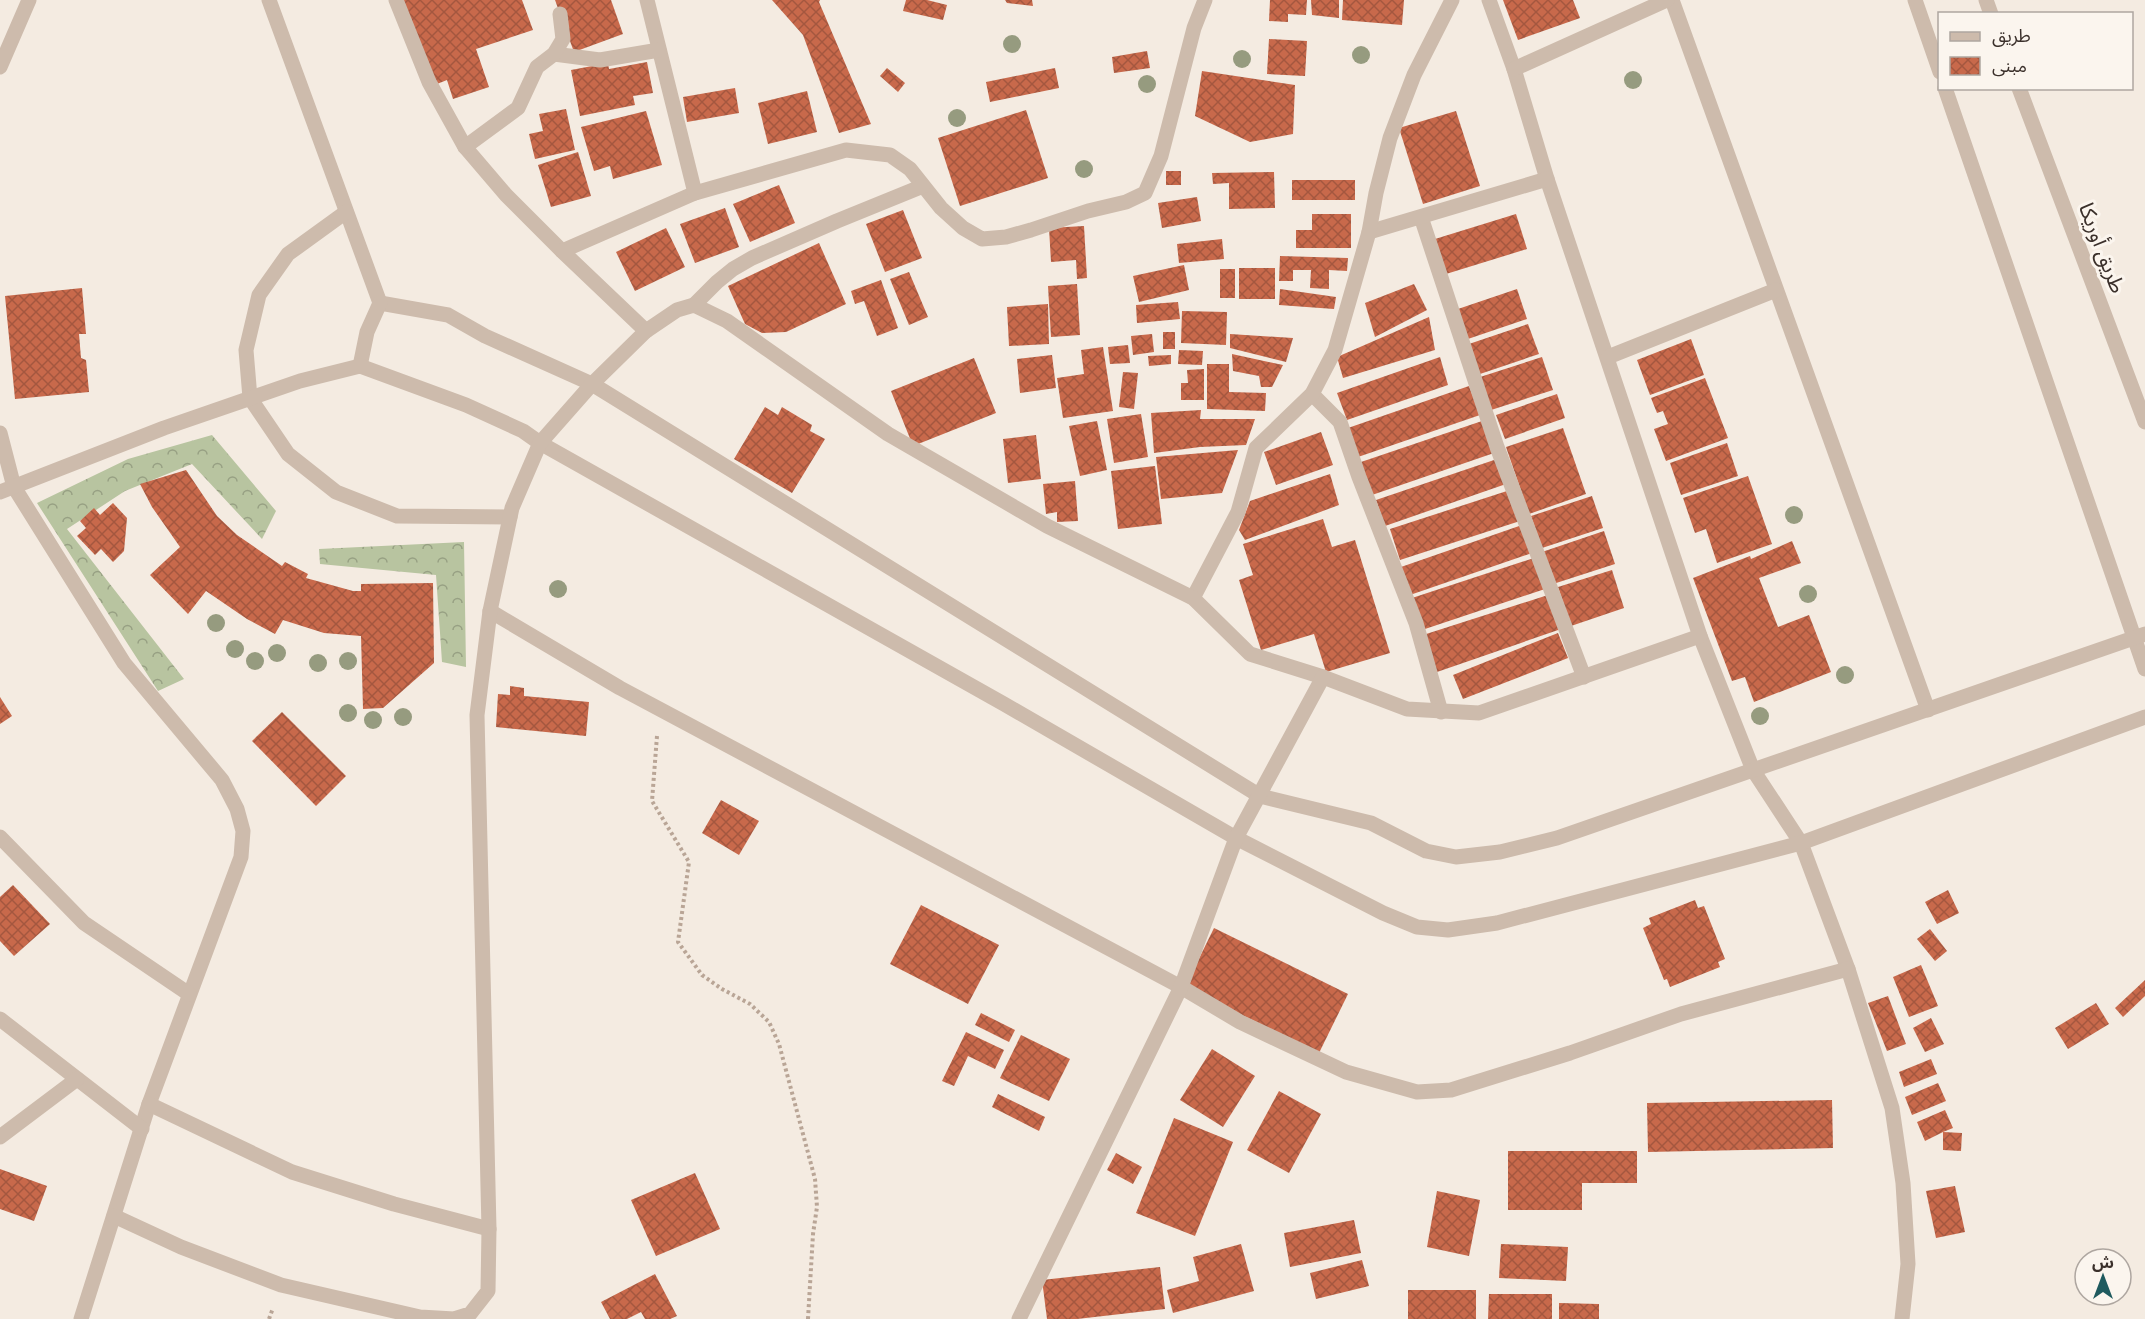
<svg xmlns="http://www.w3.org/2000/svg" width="2145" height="1319" font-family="Figtree,'Noto Sans Arabic',sans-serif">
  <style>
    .forest { fill: url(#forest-crowns) }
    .building { fill: url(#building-cross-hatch) }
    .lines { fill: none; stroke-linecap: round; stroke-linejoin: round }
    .path { stroke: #b9a596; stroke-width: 4; stroke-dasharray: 3 3; stroke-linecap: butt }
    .minor { stroke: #cdbbac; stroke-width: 15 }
    .tree { fill: #969b7f }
    .labels { text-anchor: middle; stroke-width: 6; stroke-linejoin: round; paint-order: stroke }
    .street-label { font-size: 21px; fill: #3b302b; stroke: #fbf5ee }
  </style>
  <defs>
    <pattern id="forest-crowns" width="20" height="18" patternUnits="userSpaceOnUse" patternTransform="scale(1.5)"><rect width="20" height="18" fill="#b8c4a0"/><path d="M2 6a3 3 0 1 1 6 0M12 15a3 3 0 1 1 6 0" fill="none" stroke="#97a083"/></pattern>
    <pattern id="building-cross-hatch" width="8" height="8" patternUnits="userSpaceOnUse" patternTransform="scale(1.5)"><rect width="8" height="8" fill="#c8694b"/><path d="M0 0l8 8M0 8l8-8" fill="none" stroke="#a4573f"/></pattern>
  </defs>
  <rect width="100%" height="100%" fill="#f4ebe1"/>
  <g class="forest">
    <polygon points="212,435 276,511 262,539 192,464 125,491 67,529 184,679 158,691 37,503 128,459"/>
    <polygon points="464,542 466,667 442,662 436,575 320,564 319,549"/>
  </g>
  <g class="building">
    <polygon points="402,0 522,0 533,30 476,49 489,87 453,99 447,80 432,86"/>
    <polygon points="555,0 611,0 623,34 574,52"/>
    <polygon points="772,0 820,0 819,2 871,124 839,133 803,35"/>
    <polygon points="906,0 927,0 947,5 943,20 903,11"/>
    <polygon points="1005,0 1032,0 1033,6 1007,3"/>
    <polygon points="1270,0 1307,0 1306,15 1288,14 1288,22 1269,21"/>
    <polygon points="1311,0 1339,0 1339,18 1312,15"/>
    <polygon points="1343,0 1404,0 1402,25 1342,20"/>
    <polygon points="1503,0 1573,0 1580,18 1518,40"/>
    <polygon points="1269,39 1307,41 1305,76 1267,74"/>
    <polygon points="1147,51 1150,68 1114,73 1112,57"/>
    <polygon points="647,62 653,93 633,96 635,105 580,116 571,70 608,63 609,69"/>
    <polygon points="887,68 905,83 898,92 880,76"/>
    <polygon points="1055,68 1059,88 990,102 986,82"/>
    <polygon points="1202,71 1295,85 1293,134 1250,142 1195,116"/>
    <polygon points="735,88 739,113 687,122 683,97"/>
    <polygon points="807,91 817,132 768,144 758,103"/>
    <polygon points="566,109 575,150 535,159 529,134 543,131 539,114"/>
    <polygon points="1026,110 1048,178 960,206 938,138"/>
    <polygon points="646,111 662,165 613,179 610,166 594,171 581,127"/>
    <polygon points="1456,111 1480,186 1423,204 1399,128"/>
    <polygon points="578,152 591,196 551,207 538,165"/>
    <rect x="1166" y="171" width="15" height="14"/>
    <polygon points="1274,172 1275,208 1229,209 1229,183 1213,184 1212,173"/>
    <rect x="1292" y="180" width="63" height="20"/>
    <polygon points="779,185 795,223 750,242 733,204"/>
    <polygon points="1197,197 1201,221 1162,228 1158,203"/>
    <polygon points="725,208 739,247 695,263 680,224"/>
    <polygon points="903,210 922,258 885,272 866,224"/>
    <polygon points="1312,214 1351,214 1351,248 1296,248 1296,230 1312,230"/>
    <polygon points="1516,214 1527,249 1446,274 1435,239"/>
    <polygon points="1084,226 1087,278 1077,279 1076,260 1051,262 1049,228"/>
    <polygon points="666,228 685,267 635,291 616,252"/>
    <polygon points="1222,239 1224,259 1179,263 1177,244"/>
    <polygon points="819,243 846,304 786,332 762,333 745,324 728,286"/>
    <polygon points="1280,256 1348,258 1347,271 1329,270 1329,289 1310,288 1311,270 1293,270 1293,281 1279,281"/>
    <polygon points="1184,265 1189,290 1139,302 1133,276"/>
    <rect x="1239" y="268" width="36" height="31"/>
    <rect x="1220" y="269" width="15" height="29"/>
    <polygon points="909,272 928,317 909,325 890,279"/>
    <polygon points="881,280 898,328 877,336 864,301 855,304 851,291"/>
    <polygon points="1077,284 1080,335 1051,337 1048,286"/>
    <polygon points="1414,284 1427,310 1375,337 1365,303"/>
    <polygon points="82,288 86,334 79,334 81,358 86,360 89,392 15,399 5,296"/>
    <polygon points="1280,289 1336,297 1334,309 1279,305"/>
    <polygon points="1517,289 1527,319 1465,340 1455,310"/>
    <polygon points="1178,302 1180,319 1137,323 1136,305"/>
    <polygon points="1048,304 1049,344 1009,346 1007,307"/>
    <polygon points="1182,311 1227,312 1226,345 1181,343"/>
    <polygon points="1429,317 1435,350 1343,378 1337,357"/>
    <polygon points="1528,324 1539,354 1477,375 1466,345"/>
    <rect x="1163" y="332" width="12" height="17"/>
    <polygon points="1152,334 1154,352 1133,355 1131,336"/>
    <polygon points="1230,334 1293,338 1286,362 1230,348"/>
    <polygon points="1691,339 1704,375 1650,395 1637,360"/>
    <polygon points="1128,345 1130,363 1110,364 1108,347"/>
    <polygon points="1103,347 1113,411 1063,418 1057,378 1084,374 1081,350"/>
    <polygon points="1179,350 1203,351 1202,365 1178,364"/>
    <polygon points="1232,354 1283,365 1272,387 1261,387 1259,376 1233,371"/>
    <polygon points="1052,355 1056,388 1020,393 1017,359"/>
    <polygon points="1171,355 1171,364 1149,366 1148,356"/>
    <polygon points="1440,357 1448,385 1347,420 1337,393"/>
    <polygon points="1542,357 1553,390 1488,411 1477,378"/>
    <polygon points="974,358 996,413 913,446 891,391"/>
    <polygon points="1207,364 1229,364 1229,392 1266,393 1265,411 1207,409"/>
    <polygon points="1204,369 1204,400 1181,400 1181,383 1188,383 1187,370"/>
    <polygon points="1123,372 1138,373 1134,409 1119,407"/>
    <polygon points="1705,378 1728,438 1666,461 1654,429 1668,424 1663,411 1657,413 1651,398"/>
    <polygon points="1469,386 1480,415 1358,457 1348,428"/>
    <polygon points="1557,394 1565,418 1505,439 1496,415"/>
    <polygon points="765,407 778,415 782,407 812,425 810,431 825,439 792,493 734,459"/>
    <polygon points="1201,410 1200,419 1255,419 1246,445 1200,447 1154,453 1151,413"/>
    <polygon points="1141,414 1148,457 1114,463 1107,419"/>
    <polygon points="1097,421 1107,470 1080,476 1069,426"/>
    <polygon points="1482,421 1494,453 1372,495 1361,462"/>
    <polygon points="1563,428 1586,494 1529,514 1506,447"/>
    <polygon points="1321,432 1333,465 1276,485 1264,452"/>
    <polygon points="1036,435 1041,479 1008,483 1003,439"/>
    <polygon points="1727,443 1738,476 1681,495 1670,463"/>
    <polygon points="1238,450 1222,493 1161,499 1156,457"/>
    <polygon points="1497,459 1506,484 1385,526 1376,500"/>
    <polygon points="1155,466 1162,524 1118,529 1111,471"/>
    <polygon points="186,470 217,516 237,535 282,566 285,562 308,574 306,578 353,591 361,591 361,584 433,583 434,663 383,708 363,709 361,636 324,633 283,620 275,634 247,619 206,591 188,614 150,575 180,547 152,507 140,484"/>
    <polygon points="1330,474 1339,505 1245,540 1239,530 1250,501"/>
    <polygon points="1748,476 1772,544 1717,563 1706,529 1695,533 1683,498"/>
    <polygon points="1075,481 1078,521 1057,522 1057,512 1046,514 1043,484"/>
    <polygon points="1510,490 1520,521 1400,560 1390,529"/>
    <polygon points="1592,496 1603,528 1542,548 1531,516"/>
    <polygon points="113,503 127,518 124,551 113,562 101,549 95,555 77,536 86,528 80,521 94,508 100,515"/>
    <polygon points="1323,519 1332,547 1355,540 1390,653 1326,672 1314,634 1261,650 1239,580 1253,575 1243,544"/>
    <polygon points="1522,525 1532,553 1410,595 1401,567"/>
    <polygon points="1604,531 1615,564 1550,585 1539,553"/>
    <polygon points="1792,541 1801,563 1759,578 1778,627 1809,615 1831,672 1754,702 1745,677 1732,681 1693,578 1750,556 1751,559"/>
    <polygon points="1534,558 1545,589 1422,630 1412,598"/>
    <polygon points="1612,570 1624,608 1571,626 1558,587"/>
    <polygon points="1548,595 1561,629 1437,672 1423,635"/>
    <polygon points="1558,633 1568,658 1463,699 1453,675"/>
    <polygon points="510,686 524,688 524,696 589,702 586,736 496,727 498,694 510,695"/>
    <polygon points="0,697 12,716 0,724"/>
    <polygon points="282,712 346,776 316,806 252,741"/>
    <polygon points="721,800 759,821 739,855 702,833"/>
    <polygon points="13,885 50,924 14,956 0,941 0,897"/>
    <polygon points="1948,890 1959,913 1937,924 1925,902"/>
    <polygon points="1695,900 1698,908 1704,906 1725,959 1718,962 1720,967 1670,987 1667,979 1664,980 1643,928 1651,924 1649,918"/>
    <polygon points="921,905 999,945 968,1004 890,964"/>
    <polygon points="1214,928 1348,994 1319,1053 1185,987"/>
    <polygon points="1930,929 1947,951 1935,961 1917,939"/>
    <polygon points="1921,965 1938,1006 1909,1017 1893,977"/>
    <polygon points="2145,980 2145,996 2123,1017 2115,1008"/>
    <polygon points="1888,996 1906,1044 1887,1051 1868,1003"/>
    <polygon points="2096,1003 2109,1024 2068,1049 2055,1028"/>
    <polygon points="981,1013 1015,1030 1009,1042 975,1025"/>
    <polygon points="1931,1018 1944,1044 1925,1052 1913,1028"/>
    <polygon points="966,1032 1004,1050 995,1069 968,1056 954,1086 942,1081"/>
    <polygon points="1021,1035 1070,1059 1049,1101 1000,1078"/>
    <polygon points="1212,1049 1255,1076 1223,1127 1180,1100"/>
    <polygon points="1931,1059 1937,1074 1904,1087 1899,1072"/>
    <polygon points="1938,1083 1946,1101 1912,1115 1905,1097"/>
    <polygon points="1279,1091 1321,1114 1289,1173 1247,1150"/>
    <polygon points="998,1094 1045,1117 1039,1131 992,1107"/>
    <polygon points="1832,1100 1833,1148 1648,1152 1647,1103"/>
    <polygon points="1945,1110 1953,1128 1943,1132 1962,1133 1961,1151 1943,1150 1943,1132 1925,1141 1917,1122"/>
    <polygon points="1174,1118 1233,1142 1195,1236 1136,1213"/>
    <polygon points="1508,1151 1637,1151 1637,1183 1582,1183 1582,1210 1508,1210"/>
    <polygon points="1116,1153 1142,1167 1133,1184 1107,1170"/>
    <polygon points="0,1169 47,1186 34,1221 0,1209"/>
    <polygon points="695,1173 720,1229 656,1256 631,1200"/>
    <polygon points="1955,1186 1965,1232 1936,1238 1926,1191"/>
    <polygon points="1437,1191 1480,1200 1469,1256 1427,1247"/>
    <polygon points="1354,1220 1361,1253 1290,1267 1284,1233"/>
    <polygon points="1241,1244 1254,1291 1173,1313 1167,1290 1199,1281 1193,1257"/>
    <polygon points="1501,1244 1568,1247 1566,1281 1499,1278"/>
    <polygon points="1362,1260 1369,1286 1316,1299 1310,1273"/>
    <polygon points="1160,1267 1165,1309 1077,1319 1047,1319 1042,1280"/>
    <polygon points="655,1274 677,1316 670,1319 645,1319 641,1312 627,1319 610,1319 601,1302"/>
    <rect x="1408" y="1290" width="68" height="29"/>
    <polygon points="1489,1294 1552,1294 1552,1319 1488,1319"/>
    <polygon points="1559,1303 1599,1304 1599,1319 1559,1319"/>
  </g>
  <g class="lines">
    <g class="path">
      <polyline points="657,736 652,801 689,862 678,942 702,975 722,989 750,1004 769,1022 779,1044 815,1179 817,1207 813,1234 808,1319"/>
      <polyline points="269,1319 273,1308"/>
    </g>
    <g class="minor">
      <polyline points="269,0 380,303"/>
      <polyline points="396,0 429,82 465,147 506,195 562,251 695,193 846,150 890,155 910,169 941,208 963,228 982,239 1006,237 1031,230 1088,211 1126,202 1145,193 1161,156 1194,28 1205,0"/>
      <polyline points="647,0 695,193"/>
      <polyline points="1489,0 1514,69 1547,179 1700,636 1753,770 1801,843 1848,969"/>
      <polyline points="1672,0 1928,710"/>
      <polyline points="1915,0 1940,72"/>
      <polyline points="1986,0 1991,14"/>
      <polyline points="554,54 600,60 659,50"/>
      <polyline points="0,67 29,0"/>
      <polyline points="1514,69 1667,0"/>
      <polyline points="1945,88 2145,669"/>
      <polyline points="2019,88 2145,422"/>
      <polyline points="465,147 518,108 537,67 554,54 563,39 560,14"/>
      <polyline points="346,212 288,254 259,295 246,350 250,398 288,454 336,492 397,516 510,517"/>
      <polyline points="1421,217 1497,447 1584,677"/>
      <polyline points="1369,232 1547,179"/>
      <polyline points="562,251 646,331"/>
      <polyline points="380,303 448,315 485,336 592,384 1260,796 1371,823 1426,851 1456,857 1500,852 1557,838 2145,634"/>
      <polyline points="694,305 717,282 733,269 752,258 837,221 923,186"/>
      <polyline points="1608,357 1776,290"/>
      <polyline points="360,366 367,332 380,303"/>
      <polyline points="1312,394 1340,422 1359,477 1416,623 1441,712"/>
      <polyline points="0,433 14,487 124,663 222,780 237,809 243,831 241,857 149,1104 81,1319"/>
      <polyline points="0,492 164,428 300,381 360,366 466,405 523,431 540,443 1004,704 1236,838 1383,913 1417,927 1448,930 1497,923 1801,843 2145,717"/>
      <polyline points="1193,598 1238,512 1256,448 1312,394 1335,350 1369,232 1376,193 1390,138 1414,75 1452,0"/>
      <polyline points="490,611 620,688 1181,987 1240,1022 1346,1072 1417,1092 1451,1090 1570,1053 1681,1014 1848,969 1892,1108 1903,1183 1908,1264 1902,1319"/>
      <polyline points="0,837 84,923 189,994"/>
      <polyline points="0,1019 142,1129"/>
      <polyline points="149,1104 292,1172 394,1204 489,1229"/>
      <polyline points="0,1137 77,1079"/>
      <polyline points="114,1216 181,1247 281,1285 420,1317 454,1319 470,1314 488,1291 489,1229 477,715 490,611 512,508 540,443 592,384 646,331 677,310 694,305 727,321 888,434 1047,526 1193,598 1250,654 1323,677 1407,709 1479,713 1700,636"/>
      <polyline points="1019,1319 1181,987 1236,838 1323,677"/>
    </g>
  </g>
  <g class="tree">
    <circle cx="1012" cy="44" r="9"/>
    <circle cx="1361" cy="55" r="9"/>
    <circle cx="1242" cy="59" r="9"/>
    <circle cx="1633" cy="80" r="9"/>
    <circle cx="1147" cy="84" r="9"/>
    <circle cx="957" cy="118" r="9"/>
    <circle cx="1084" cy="169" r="9"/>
    <circle cx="1794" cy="515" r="9"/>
    <circle cx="558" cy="589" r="9"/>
    <circle cx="1808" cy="594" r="9"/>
    <circle cx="216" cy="623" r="9"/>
    <circle cx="235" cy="649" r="9"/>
    <circle cx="277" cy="653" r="9"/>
    <circle cx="255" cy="661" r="9"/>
    <circle cx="348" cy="661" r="9"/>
    <circle cx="318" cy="663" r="9"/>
    <circle cx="1845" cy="675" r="9"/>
    <circle cx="348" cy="713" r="9"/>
    <circle cx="1760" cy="716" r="9"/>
    <circle cx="403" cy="717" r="9"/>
    <circle cx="373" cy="720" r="9"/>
  </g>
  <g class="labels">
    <g class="street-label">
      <text transform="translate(2102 248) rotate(69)" y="7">طريق أوريكا</text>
    </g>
  </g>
  <rect x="1938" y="12" width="195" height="78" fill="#fbf5ee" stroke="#aea6a0" stroke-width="1.5"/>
  <rect x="1950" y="32" width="30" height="9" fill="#cdbbac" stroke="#aea6a0" stroke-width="1.5"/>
  <text x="1992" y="42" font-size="18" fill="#3b302b">طريق</text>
  <rect x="1950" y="57" width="30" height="18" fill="url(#building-cross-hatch)" stroke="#aea6a0" stroke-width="1.5"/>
  <text x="1992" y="72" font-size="18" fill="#3b302b">مبنى</text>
  <g transform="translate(2103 1277)"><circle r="28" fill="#fbf5ee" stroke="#aea6a0" stroke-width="1.5"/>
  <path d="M0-4.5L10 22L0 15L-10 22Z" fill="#1f5a5e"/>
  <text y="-9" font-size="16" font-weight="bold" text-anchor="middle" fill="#3b302b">ش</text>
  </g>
</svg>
